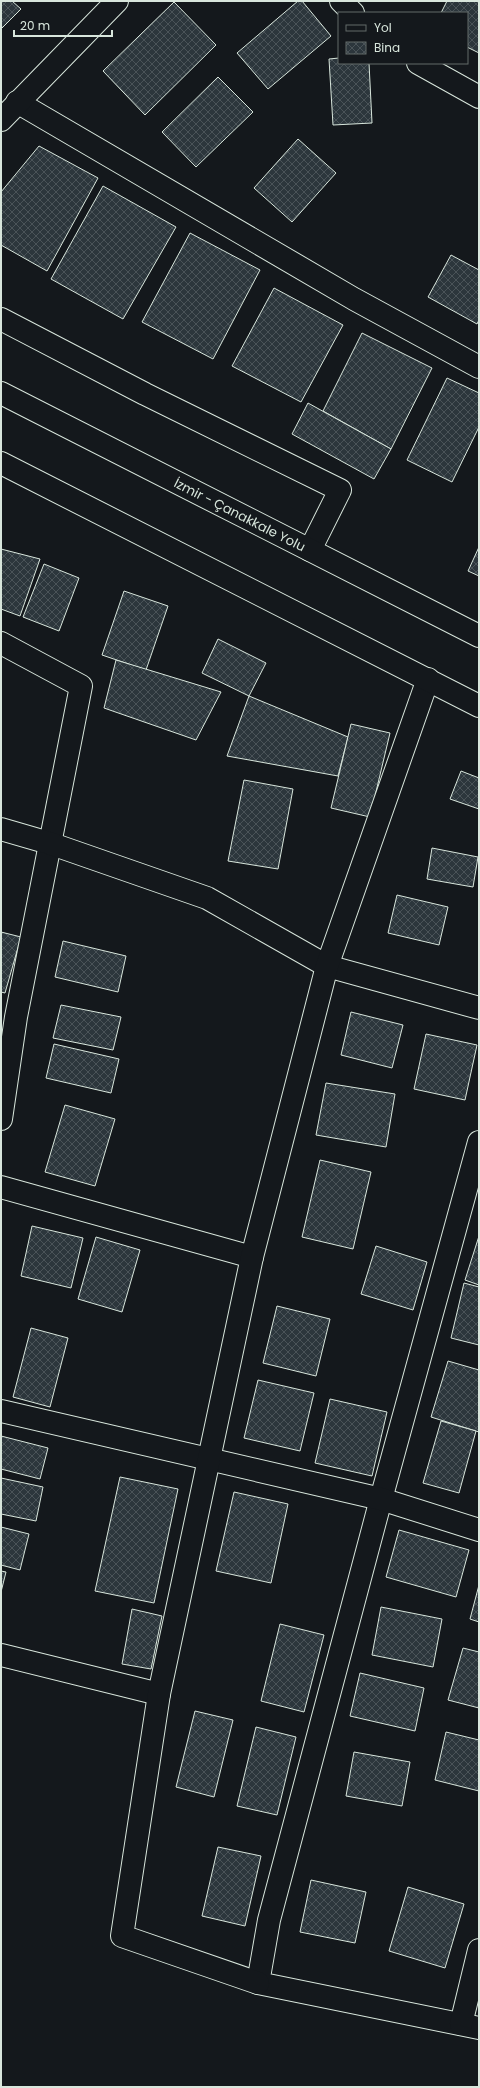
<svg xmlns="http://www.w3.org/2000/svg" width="480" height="2088" font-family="Poppins,sans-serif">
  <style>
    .building { fill: url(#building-cross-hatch); stroke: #d8e6dc }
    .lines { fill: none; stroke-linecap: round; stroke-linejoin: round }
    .minor-casing { stroke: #d8e6dc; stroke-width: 24 }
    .secondary-casing { stroke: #d8e6dc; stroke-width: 24 }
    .trunk-casing { stroke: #d8e6dc; stroke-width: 24 }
    .minor { stroke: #14181c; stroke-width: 22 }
    .secondary { stroke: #14181c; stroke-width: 22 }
    .trunk { stroke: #14181c; stroke-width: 22 }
    .labels { text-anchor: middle; stroke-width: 3; stroke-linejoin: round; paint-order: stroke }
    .street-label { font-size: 13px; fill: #d8e6dc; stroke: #14181c }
  </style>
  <defs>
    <pattern id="building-cross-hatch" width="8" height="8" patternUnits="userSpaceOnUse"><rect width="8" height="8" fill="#2c363c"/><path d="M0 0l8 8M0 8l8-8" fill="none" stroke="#4a5358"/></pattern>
  </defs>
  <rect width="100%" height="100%" fill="#14181c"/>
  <g class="building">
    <polygon points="1,1 12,1 21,9 1,29"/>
    <polygon points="298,1 302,1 331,36 268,89 237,53"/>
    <polygon points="447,1 479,1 479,53 467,47 467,13 441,13"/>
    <polygon points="174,2 216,45 145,115 103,71"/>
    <polygon points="339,58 339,63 369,63 372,123 333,125 329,59"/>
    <polygon points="218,77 253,112 196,167 162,132"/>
    <polygon points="298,139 336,173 292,222 254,188"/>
    <polygon points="39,146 98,178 47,271 1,245 1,192"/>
    <polygon points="103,186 176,227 123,319 51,279"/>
    <polygon points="190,233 260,270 213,359 142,322"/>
    <polygon points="451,255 479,270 479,320 477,324 428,297"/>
    <polygon points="274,288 343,325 301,402 232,366"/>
    <polygon points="362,333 432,368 391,449 323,411"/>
    <polygon points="447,378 479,393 479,427 452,482 407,460"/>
    <polygon points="308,403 391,449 374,479 292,434"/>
    <polygon points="479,547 479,576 468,571"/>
    <polygon points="1,549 40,559 20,616 1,609"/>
    <polygon points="44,564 79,578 59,631 23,617"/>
    <polygon points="124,591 168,606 146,670 102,655"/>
    <polygon points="218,639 266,663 249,696 202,673"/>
    <polygon points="116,660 221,692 196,740 104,708"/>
    <polygon points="249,696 348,737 338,776 227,756"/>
    <polygon points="351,724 390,733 370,817 331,808"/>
    <polygon points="461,771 479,778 479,809 450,799"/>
    <polygon points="244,780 293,789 278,869 228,861"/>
    <polygon points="432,848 478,857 473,887 427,879"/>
    <polygon points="397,895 448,907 439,945 388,933"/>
    <polygon points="1,932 21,937 5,993 1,992"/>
    <polygon points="63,941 126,956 118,992 55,977"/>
    <polygon points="61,1005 121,1017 113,1050 53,1038"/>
    <polygon points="351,1012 403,1025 392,1068 341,1055"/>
    <polygon points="426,1034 477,1045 465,1100 414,1089"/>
    <polygon points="54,1044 119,1059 111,1093 46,1078"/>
    <polygon points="326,1083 395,1094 386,1147 316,1135"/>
    <polygon points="65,1105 115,1119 95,1186 45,1172"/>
    <polygon points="320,1160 371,1172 353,1249 302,1237"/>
    <polygon points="32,1226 83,1238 71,1288 21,1276"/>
    <polygon points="479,1236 479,1285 465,1280"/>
    <polygon points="96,1237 140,1250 122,1312 78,1299"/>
    <polygon points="376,1246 427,1262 413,1310 361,1294"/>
    <polygon points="464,1283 479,1287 479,1345 451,1338"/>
    <polygon points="277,1306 330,1319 316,1376 263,1363"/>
    <polygon points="31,1328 68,1338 50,1407 13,1397"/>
    <polygon points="448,1361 479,1370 479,1432 431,1417"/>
    <polygon points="258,1380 314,1393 300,1451 244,1438"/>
    <polygon points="330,1399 387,1412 372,1476 315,1463"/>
    <polygon points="441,1421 476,1431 459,1493 423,1483"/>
    <polygon points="1,1436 48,1448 40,1479 1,1469"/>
    <polygon points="120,1477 178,1489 154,1603 95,1591"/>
    <polygon points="1,1478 43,1487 36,1521 1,1514"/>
    <polygon points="234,1492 288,1504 271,1583 216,1571"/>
    <polygon points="1,1527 29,1534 20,1570 1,1565"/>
    <polygon points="399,1530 469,1550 456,1597 386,1577"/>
    <polygon points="1,1571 6,1572 1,1592"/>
    <polygon points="479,1585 479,1622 470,1619"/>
    <polygon points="381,1607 442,1619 433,1667 372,1655"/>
    <polygon points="132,1609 162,1616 151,1669 122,1664"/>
    <polygon points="280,1624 324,1635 304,1712 261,1701"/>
    <polygon points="463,1648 479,1652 479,1708 448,1700"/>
    <polygon points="360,1673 424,1688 415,1731 350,1716"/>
    <polygon points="195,1711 233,1720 214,1797 176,1787"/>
    <polygon points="256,1727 296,1737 277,1815 237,1806"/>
    <polygon points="446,1732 479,1740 479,1791 435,1780"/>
    <polygon points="354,1752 410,1762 402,1806 346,1796"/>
    <polygon points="218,1847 261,1856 245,1926 202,1916"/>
    <polygon points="311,1880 366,1892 355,1943 300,1932"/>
    <polygon points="408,1887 464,1904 445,1968 389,1951"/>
  </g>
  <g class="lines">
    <defs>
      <g id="minor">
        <polyline points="17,102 354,299 479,367"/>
        <polyline points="1,120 117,1"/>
        <polyline points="1,319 145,394 340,490 310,550"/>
        <polyline points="1,643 81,686 16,1017 1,1119"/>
        <polyline points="1,829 49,843 207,898 327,966 479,1008"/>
        <polyline points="479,1142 381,1499 269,1920 258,1983 479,2028"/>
        <polyline points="1,1187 252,1257"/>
        <polyline points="1,1411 381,1499 479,1530"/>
        <polyline points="1,1655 159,1694"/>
        <polyline points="258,1983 122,1936 159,1694 252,1257 327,966 428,679"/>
        <polyline points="461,2024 479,1950"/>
      </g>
      <g id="secondary">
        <polyline points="341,1 353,13"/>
        <polyline points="418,63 479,97"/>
      </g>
      <g id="trunk">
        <path id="s1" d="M1,393L479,636"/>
        <polyline points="1,463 479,706"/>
      </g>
    </defs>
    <use href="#minor" class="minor-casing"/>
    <use href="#secondary" class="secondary-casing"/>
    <use href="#trunk" class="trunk-casing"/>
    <use href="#minor" class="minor"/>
    <use href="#secondary" class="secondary"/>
    <use href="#trunk" class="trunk"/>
  </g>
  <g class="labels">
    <g class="street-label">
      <text dy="5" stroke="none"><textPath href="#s1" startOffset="268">İzmir - Çanakkale Yolu</textPath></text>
    </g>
  </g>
  <rect width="480" height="2088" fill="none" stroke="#d8e6dc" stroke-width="4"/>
  <rect x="338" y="12" width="130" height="52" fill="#14181c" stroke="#626a69"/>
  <rect x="346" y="25" width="20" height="6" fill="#14181c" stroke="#626a69"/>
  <text x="374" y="32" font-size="12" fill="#d8e6dc">Yol</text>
  <rect x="346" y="42" width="20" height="12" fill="url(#building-cross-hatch)" stroke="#626a69"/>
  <text x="374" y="52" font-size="12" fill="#d8e6dc">Bina</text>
  <path d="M14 30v6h98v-6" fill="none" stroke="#d8e6dc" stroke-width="2"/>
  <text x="20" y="30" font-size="12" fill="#d8e6dc" stroke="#14181c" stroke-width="3" paint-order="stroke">20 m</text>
</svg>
